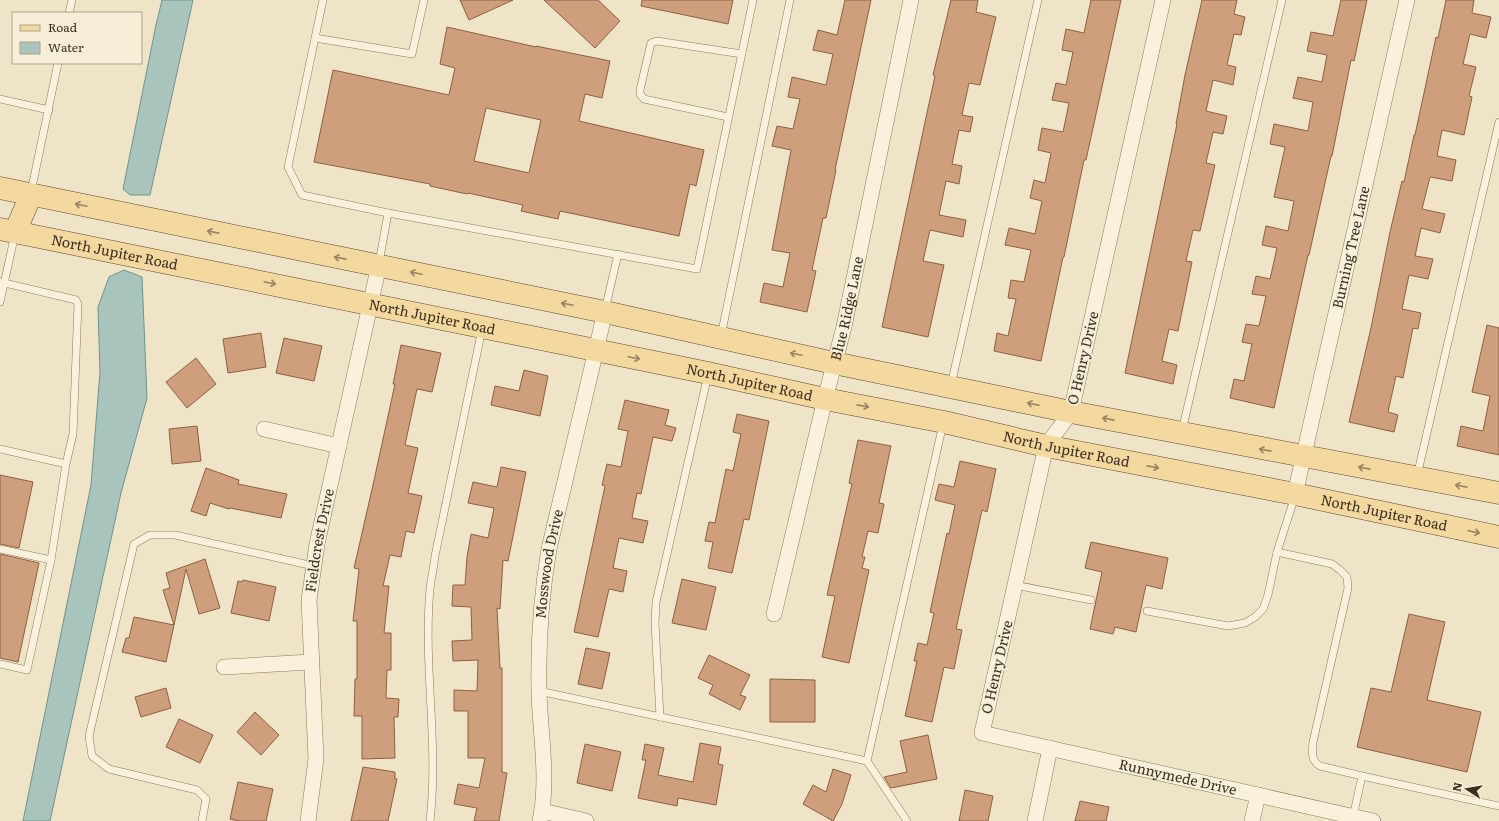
<svg xmlns="http://www.w3.org/2000/svg" width="1499" height="821" font-family="Literata,serif">
  <style>
    .water { fill: #a9c4bc; stroke: #6f938a }
    .building { fill: #cf9f7d; stroke: #8d5f41; fill-rule: evenodd }
    .lines { fill: none; stroke-linecap: round; stroke-linejoin: round }
    .service-casing { stroke: #8d765c; stroke-width: 8 }
    .minor-casing { stroke: #8d765c; stroke-width: 16 }
    .primary-casing { stroke: #5b4430; stroke-width: 23 }
    .service { stroke: #faf1dc; stroke-width: 7 }
    .minor { stroke: #faf1dc; stroke-width: 15 }
    .primary { stroke: #f3d9a0; stroke-width: 22 }
    .oneway { stroke: #988460 }
    .labels { text-anchor: middle; stroke-width: 3.5; stroke-linejoin: round; paint-order: stroke }
    .street-label { font-size: 14px; fill: #3d2e20; stroke: #f7eed8 }
  </style>
  <rect width="100%" height="100%" fill="#f0e4c8"/>
  <g class="water">
    <polygon points="162,0 193,0 150,195 130,195 123,189 156,25"/>
    <polygon points="124,270 142,277 147,398 121,493 50,821 23,821 91,485 100,372 98,307 109,277"/>
  </g>
  <g class="building">
    <polygon points="460,0 513,0 469,20"/>
    <polygon points="544,0 598,0 620,21 595,48"/>
    <polygon points="642,0 733,0 728,24 641,6"/>
    <polygon points="845,0 871,0 835,170 836,170 826,218 823,218 812,270 816,271 807,312 760,302 764,283 783,287 790,253 772,250 791,150 772,146 777,126 793,129 800,99 788,97 792,77 826,85 833,54 813,50 818,30 837,35"/>
    <polygon points="951,0 978,0 976,12 996,17 980,85 969,83 962,115 973,117 970,132 959,130 952,164 962,166 959,184 946,181 939,215 966,220 963,237 930,230 923,261 944,265 928,337 882,327 925,122 935,76 933,75"/>
    <polygon points="1091,0 1121,0 1086,160 1084,160 1064,257 1063,257 1041,361 994,351 997,333 1008,336 1016,299 1008,298 1011,280 1024,282 1031,250 1005,245 1009,228 1035,234 1042,201 1030,198 1034,180 1045,183 1051,153 1038,150 1042,128 1063,132 1069,103 1052,100 1056,83 1066,85 1073,52 1062,50 1066,29 1084,33"/>
    <polygon points="1202,0 1237,0 1234,14 1245,17 1241,35 1234,34 1227,65 1236,67 1233,85 1213,80 1206,111 1227,116 1223,134 1213,132 1206,163 1215,165 1200,231 1193,230 1186,261 1192,262 1178,331 1169,329 1162,361 1177,365 1173,384 1125,373 1177,124 1176,124 1185,75"/>
    <polygon points="1341,0 1367,0 1354,61 1351,60 1332,156 1331,156 1309,255 1308,255 1274,408 1230,398 1234,379 1244,381 1252,344 1242,342 1246,324 1259,326 1266,296 1252,294 1256,276 1270,279 1277,248 1262,245 1266,226 1288,231 1294,201 1274,197 1285,147 1270,144 1274,124 1308,131 1313,102 1293,98 1298,77 1322,82 1327,55 1307,51 1311,32 1333,36"/>
    <polygon points="1446,0 1474,0 1472,13 1491,17 1486,38 1470,34 1463,64 1476,67 1469,96 1472,97 1464,135 1442,130 1437,156 1456,160 1452,181 1430,177 1422,209 1445,214 1440,233 1421,228 1415,256 1433,259 1428,279 1409,275 1402,309 1421,313 1418,329 1413,328 1403,378 1396,376 1388,412 1398,415 1394,432 1349,422 1371,328 1390,232 1402,181 1404,182 1414,135 1415,135 1436,37 1438,38"/>
    <path d="M447,27L536,47V46L610,61L602,98L585,94L579,121L704,150L696,186L690,184L679,236L560,211L558,219L521,211L523,205L468,193L467,194L430,186V184L314,162L333,70L449,95L455,68L440,64ZM486,108L541,120L529,173L474,161Z"/>
    <polygon points="1487,325 1499,328 1499,455 1457,446 1461,426 1483,431 1490,396 1472,392"/>
    <polygon points="261,333 266,367 228,373 223,339"/>
    <polygon points="284,338 322,346 314,381 276,373"/>
    <polygon points="401,345 441,353 432,392 417,389 405,445 418,448 408,493 422,496 414,533 406,531 401,557 390,555 383,586 389,586 384,633 391,633 391,670 387,670 386,698 399,699 398,717 394,717 395,758 362,759 362,716 354,716 355,679 357,679 357,621 353,621 359,569 354,568 373,485 395,384 393,384"/>
    <polygon points="196,358 216,384 187,408 166,382"/>
    <polygon points="524,370 548,376 540,416 491,405 495,386 519,391"/>
    <polygon points="625,400 669,410 665,425 676,428 672,441 653,437 641,494 637,493 632,518 648,521 643,543 619,538 613,568 627,571 623,592 609,589 598,637 574,632 605,486 602,485 607,464 621,467 628,431 618,429"/>
    <polygon points="737,414 769,421 749,520 744,519 732,573 708,568 713,542 705,541 709,522 715,523 726,469 733,471 741,434 733,432"/>
    <polygon points="197,426 201,461 172,464 169,429"/>
    <polygon points="858,440 891,446 879,503 884,504 878,533 868,531 862,557 865,557 862,568 869,570 849,663 822,657 835,596 827,595 852,484 849,483"/>
    <polygon points="960,461 996,469 987,512 982,510 956,629 962,630 954,669 944,667 932,722 905,716 917,661 914,661 918,643 927,645 934,613 930,612 947,533 949,534 955,505 935,500 939,484 954,487"/>
    <polygon points="501,467 526,472 508,561 503,560 500,609 497,608 500,668 502,668 502,772 507,773 499,821 474,821 477,808 454,804 458,784 479,788 485,758 468,758 468,711 454,711 454,690 477,691 478,660 453,661 452,641 472,640 471,607 452,606 453,585 465,585 467,557 471,534 488,538 494,508 468,503 473,482 497,487"/>
    <polygon points="206,468 239,480 238,484 287,494 281,518 230,508 229,509 210,503 206,516 191,511"/>
    <polygon points="0,475 33,482 19,548 0,544"/>
    <polygon points="1091,542 1168,558 1162,589 1146,585 1136,632 1115,627 1113,634 1090,629 1102,572 1085,568"/>
    <polygon points="0,554 39,563 18,662 0,658"/>
    <polygon points="205,559 220,608 199,614 186,569 174,625 163,590 170,588 166,573"/>
    <polygon points="682,579 716,587 706,630 672,623"/>
    <polygon points="243,580 276,587 269,621 231,613 238,581 242,582"/>
    <polygon points="1409,614 1445,622 1427,700 1481,712 1467,772 1357,747 1371,688 1391,692"/>
    <polygon points="134,617 174,625 166,662 122,652 126,638 129,638"/>
    <polygon points="586,648 610,653 602,689 578,684"/>
    <polygon points="709,655 750,675 740,695 746,697 740,710 709,694 713,685 698,678"/>
    <polygon points="770,679 815,680 815,722 770,722"/>
    <polygon points="166,688 171,708 141,717 135,697"/>
    <polygon points="255,712 279,735 261,755 237,732"/>
    <polygon points="179,719 213,735 200,763 166,747"/>
    <polygon points="928,735 937,779 891,788 884,777 907,772 900,741"/>
    <polygon points="700,743 721,747 718,764 723,765 716,805 678,798 677,806 638,798 646,760 642,760 645,744 664,748 658,775 693,782"/>
    <polygon points="585,744 621,752 612,791 577,783"/>
    <polygon points="363,767 395,772 395,779 397,779 388,821 351,821"/>
    <polygon points="833,769 851,775 842,804 833,821 803,804 813,785 826,792"/>
    <polygon points="238,782 273,789 266,821 239,821 230,819"/>
    <polygon points="965,790 993,796 988,821 959,821"/>
    <polygon points="1080,801 1109,807 1106,821 1075,821"/>
  </g>
  <g class="lines">
    <defs>
      <g id="service">
        <polyline points="323,0 288,167 302,195 388,213 697,269 753,0"/>
        <polyline points="69,13 72,0"/>
        <polyline points="315,38 412,54 424,0"/>
        <polyline points="0,99 49,110"/>
        <polyline points="728,117 644,99 640,94 640,90 651,43 657,41 742,54"/>
        <polyline points="31,192 58,63"/>
        <polyline points="379,263 388,213"/>
        <polyline points="0,282 76,300 78,304 73,434 66,464"/>
        <polyline points="0,302 15,234"/>
        <polyline points="605,310 618,254"/>
        <polyline points="721,336 790,0"/>
        <polyline points="951,385 1038,0"/>
        <polyline points="1182,431 1282,0"/>
        <polyline points="0,449 66,464 51,560 27,670 0,664"/>
        <polyline points="1417,476 1499,122"/>
        <polyline points="0,549 51,560"/>
        <path d="M1277,552L1332,564L1340,570L1347,577L1348,588L1313,742C1312,752 1311,761 1320,766L1362,776L1499,806"/>
        <polyline points="1015,585 1091,600"/>
        <polyline points="1147,611 1228,626 1245,623 1255,617 1263,609 1268,595 1277,552 1295,496"/>
        <polyline points="539,691 867,761 907,821"/>
        <polyline points="660,717 655,623 656,602 708,375"/>
        <polyline points="867,761 943,424"/>
        <polyline points="1353,817 1362,776"/>
        <polyline points="202,821 206,799 197,790 109,769 92,756 89,736 134,544 150,535 175,535 314,566"/>
        <path d="M430,821C439,744 423,666 430,589C431,578 434,567 435,556L482,329"/>
      </g>
      <g id="minor">
        <path id="s1" d="M1163,0L1071,412L1046,446L982,733L1373,821"/>
        <polyline points="264,429 339,446"/>
        <path id="s2" d="M1295,494L1407,0"/>
        <path id="s3" d="M774,614L825,399L844,327L911,0"/>
        <polyline points="224,667 311,662"/>
        <polyline points="542,811 586,821"/>
        <path id="s4" d="M308,821L316,759L309,600L317,544L379,265"/>
        <path id="s5" d="M540,821C549,778 540,734 539,691C538,643 541,596 549,549L605,312"/>
        <polyline points="1035,821 1050,748"/>
        <polyline points="1252,821 1258,795"/>
      </g>
      <g id="primary">
        <polyline points="0,188 605,312 834,363 1071,412 1499,493"/>
        <path id="s6" d="M0,229L708,373L825,399L944,422L1046,446L1295,494L1499,537"/>
        <polyline points="15,232 31,195"/>
      </g>
    </defs>
    <use href="#service" class="service-casing"/>
    <use href="#minor" class="minor-casing"/>
    <use href="#primary" class="primary-casing"/>
    <use href="#service" class="service"/>
    <use href="#minor" class="minor"/>
    <use href="#primary" class="primary"/>
  </g>
  <defs><path id="oneway-shaft" d="M-6 0H5M1.5-3L5.5 0L1.5 3" fill="none" stroke-width="1.6" stroke-linecap="round" stroke-linejoin="round"/></defs>
  <g class="oneway">
    <use href="#oneway-shaft" transform="translate(81 205) rotate(-168)"/>
    <use href="#oneway-shaft" transform="translate(213 232) rotate(-169)"/>
    <use href="#oneway-shaft" transform="translate(340 258) rotate(-169)"/>
    <use href="#oneway-shaft" transform="translate(416 273) rotate(-168)"/>
    <use href="#oneway-shaft" transform="translate(270 283) rotate(12)"/>
    <use href="#oneway-shaft" transform="translate(567 304) rotate(-168)"/>
    <use href="#oneway-shaft" transform="translate(796 354) rotate(-168)"/>
    <use href="#oneway-shaft" transform="translate(634 358) rotate(12)"/>
    <use href="#oneway-shaft" transform="translate(1033 404) rotate(-168)"/>
    <use href="#oneway-shaft" transform="translate(863 406) rotate(11)"/>
    <use href="#oneway-shaft" transform="translate(1108 419) rotate(-169)"/>
    <use href="#oneway-shaft" transform="translate(1265 450) rotate(-169)"/>
    <use href="#oneway-shaft" transform="translate(1153 467) rotate(11)"/>
    <use href="#oneway-shaft" transform="translate(1364 468) rotate(-169)"/>
    <use href="#oneway-shaft" transform="translate(1461 486) rotate(-169)"/>
    <use href="#oneway-shaft" transform="translate(1474 532) rotate(12)"/>
  </g>
  <g class="labels">
    <g class="street-label">
      <text dy="5" stroke="none"><textPath href="#s2" startOffset="253">Burning Tree Lane</textPath></text>
      <text dy="5" stroke="none"><textPath href="#s6" startOffset="117">North Jupiter Road</textPath></text>
      <text dy="5" stroke="none"><textPath href="#s3" startOffset="314">Blue Ridge Lane</textPath></text>
      <text dy="5" stroke="none"><textPath href="#s6" startOffset="441">North Jupiter Road</textPath></text>
      <text transform="translate(1083 358) rotate(-77)" y="5">O Henry Drive</text>
      <text dy="5" stroke="none"><textPath href="#s6" startOffset="765">North Jupiter Road</textPath></text>
      <text dy="5" stroke="none"><textPath href="#s6" startOffset="1089">North Jupiter Road</textPath></text>
      <text dy="5" stroke="none"><textPath href="#s6" startOffset="1413">North Jupiter Road</textPath></text>
      <text dy="5" stroke="none"><textPath href="#s4" startOffset="282">Fieldcrest Drive</textPath></text>
      <text dy="5" stroke="none"><textPath href="#s5" startOffset="258">Mosswood Drive</textPath></text>
      <text transform="translate(997 667) rotate(-77)" y="5">O Henry Drive</text>
      <text dy="5" stroke="none"><textPath href="#s1" startOffset="959">Runnymede Drive</textPath></text>
    </g>
  </g>
  <rect x="12" y="12" width="130" height="52" fill="#f7eed8" stroke="#ada18e"/>
  <rect x="20" y="25" width="20" height="6" fill="#f3d9a0" stroke="#ada18e"/>
  <text x="48" y="32" font-size="12" fill="#3d2e20">Road</text>
  <rect x="20" y="42" width="20" height="12" fill="#a9c4bc" stroke="#ada18e"/>
  <text x="48" y="52" font-size="12" fill="#3d2e20">Water</text>
  <g transform="translate(1467 789) rotate(282)" stroke="#f7eed8" stroke-width="3" paint-order="stroke">
  <path d="M0-3L7 15L0 10L-7 15Z" fill="#3d2e20"/>
  <text y="-6" font-size="11" font-weight="bold" text-anchor="middle" fill="#3d2e20">N</text>
  </g>
</svg>
